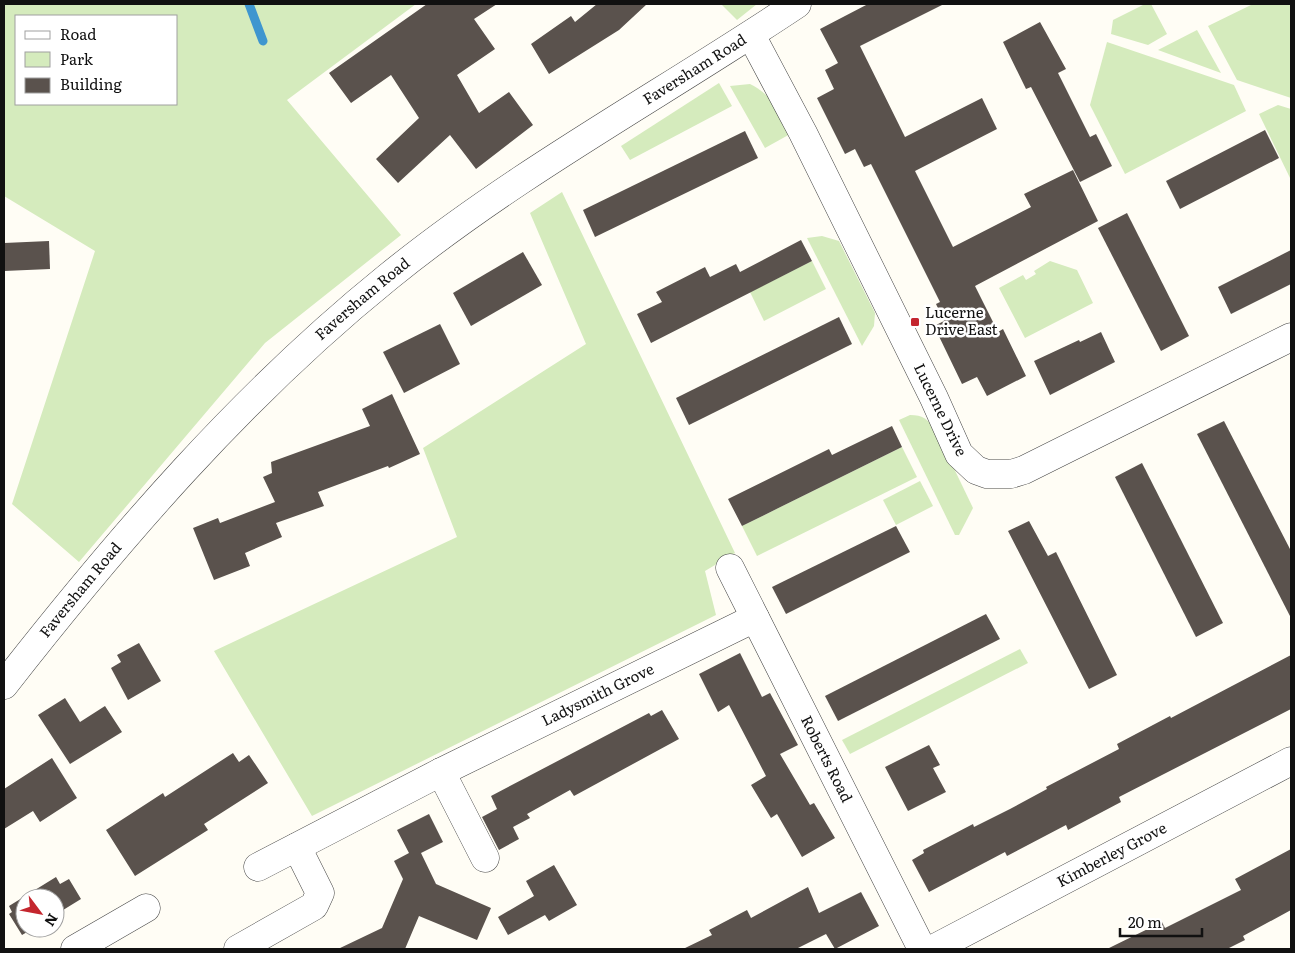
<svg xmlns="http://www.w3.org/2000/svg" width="1295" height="953" font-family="Literata,serif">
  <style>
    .green { fill: #d5ebbd; fill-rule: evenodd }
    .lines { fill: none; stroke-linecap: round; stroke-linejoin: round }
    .stream { stroke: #3f96cf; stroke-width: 9 }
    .building { fill: #5a524d }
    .minor-casing { stroke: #444; stroke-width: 29 }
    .tertiary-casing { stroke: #444; stroke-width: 29 }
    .minor { stroke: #fff; stroke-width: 28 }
    .tertiary { stroke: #fff; stroke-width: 28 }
    .poi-dot { fill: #c4262e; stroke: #fff; stroke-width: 2 }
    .labels { text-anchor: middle; stroke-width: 5; stroke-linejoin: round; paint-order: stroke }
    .street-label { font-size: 15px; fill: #111; stroke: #fff }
    .poi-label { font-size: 15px; fill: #111; stroke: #fff; text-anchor: start }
  </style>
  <rect width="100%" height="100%" fill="#fffdf5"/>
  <g class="green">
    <path d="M4,4H416L287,100L401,235L265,343L79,562L12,504L95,251L4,196ZM16,16H176V104H16Z"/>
    <polygon points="721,4 757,4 737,20"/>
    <polygon points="1145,4 1151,4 1167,34 1148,45 1111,34 1113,20"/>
    <polygon points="1253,4 1291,4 1291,98 1237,80 1208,26"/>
    <polygon points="1197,30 1221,73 1158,50"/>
    <polygon points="1107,42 1234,85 1246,111 1125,174 1090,105"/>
    <polygon points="719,83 732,106 630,160 621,146"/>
    <path d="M750,84C772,95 781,112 792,133L765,148L730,86Z"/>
    <polygon points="1278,105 1291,109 1291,180 1259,114"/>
    <polygon points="562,192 735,553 705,571 716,615 312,816 214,651 457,537 423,448 586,344 530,213"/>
    <polygon points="822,236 839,241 875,313 874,326 862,346 807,238"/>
    <polygon points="812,261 826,289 764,321 750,292"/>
    <polygon points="1050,261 1077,270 1093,303 1025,338 999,288 1023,275 1026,280 1036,274 1034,271"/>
    <path d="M910,415C923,415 927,419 935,429L973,508L959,535H955L899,420Z"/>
    <polygon points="902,447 917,477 757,556 742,526"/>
    <polygon points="920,481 933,506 896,525 883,500"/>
    <polygon points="1020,649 1028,663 850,754 842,740"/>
  </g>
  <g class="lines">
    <polyline class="stream" points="249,4 263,41"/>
  </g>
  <g class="building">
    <polygon points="427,4 497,4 474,19 495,49 457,75 479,113 509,92 533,125 476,169 450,135 398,183 376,159 419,118 391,75 351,103 329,73"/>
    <polygon points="597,4 647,4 619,30 549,74 531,44 571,16 575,22"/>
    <polygon points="868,4 944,4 860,46 905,137 982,98 997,129 915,171 953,247 1031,207 1024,194 1073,170 1098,221 975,286 998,332 1003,329 1026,376 987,396 977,377 962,384 934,326 944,321 936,304 940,302 871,164 864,167 855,149 845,154 817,98 834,89 825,70 838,63 820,29"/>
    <polygon points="1040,22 1066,69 1058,73 1090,137 1096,134 1112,166 1080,182 1031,87 1026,89 1003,42"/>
    <polygon points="1265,130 1279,158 1180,209 1166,181"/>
    <polygon points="745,131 758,158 595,237 583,210"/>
    <polygon points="1127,213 1189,336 1161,351 1098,228"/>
    <polygon points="801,240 812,261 651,343 637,314 662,302 656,292 705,267 710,277 736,264 740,272"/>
    <polygon points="49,241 50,269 4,271 4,243"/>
    <polygon points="1291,250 1291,284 1231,314 1218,287"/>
    <polygon points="523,252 542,285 471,326 453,293"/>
    <polygon points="839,317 852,344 689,425 676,398"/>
    <polygon points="440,324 460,364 404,393 383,352"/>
    <polygon points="1101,332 1115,362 1050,395 1034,361 1079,340 1080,342"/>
    <polygon points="392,394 420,454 389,468 388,466 318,492 324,506 276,523 282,537 245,553 250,566 214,580 193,528 218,518 220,523 275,502 263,477 272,473 271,462 370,426 362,409"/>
    <polygon points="1224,421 1291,551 1291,618 1197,434"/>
    <polygon points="892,426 902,447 742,526 728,499 829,449 832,455"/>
    <polygon points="1142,463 1223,623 1196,637 1115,477"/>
    <polygon points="1029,521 1048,556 1056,552 1117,675 1089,689 1008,531"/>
    <polygon points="896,526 910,552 786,614 772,587"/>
    <polygon points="986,614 1000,639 838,721 825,696"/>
    <polygon points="139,643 161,681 128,700 111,668 121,662 117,655"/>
    <polygon points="740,653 762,697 770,693 798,745 780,754 810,805 814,803 835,838 802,857 777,814 771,818 751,785 766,776 729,705 718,712 699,674"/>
    <polygon points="1291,655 1291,709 1119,797 1121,802 1068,830 1066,825 1007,856 1005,852 929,892 912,860 924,853 923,850 973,824 974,827 1010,809 1047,789 1046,787 1119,749 1117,744 1170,716 1171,718"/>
    <polygon points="65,698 80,722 105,706 122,732 70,764 38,715"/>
    <polygon points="662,710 679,739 574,796 570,790 527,814 530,818 513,827 519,839 499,850 482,817 497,809 491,796 649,713 651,716"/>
    <polygon points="929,745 940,765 933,768 946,792 908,811 885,767"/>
    <polygon points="233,753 239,762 249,755 268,783 204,824 208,830 135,876 106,830 163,793 165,797"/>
    <polygon points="52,758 77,798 40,822 33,811 4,829 4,789"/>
    <polygon points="429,814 443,842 421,853 436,884 491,908 477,940 419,916 405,949 338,949 382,928 403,879 394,861 409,853 397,830"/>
    <polygon points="1291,849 1291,910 1243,936 1245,940 1227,949 1107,949 1162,922 1165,928 1241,890 1235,879"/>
    <polygon points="554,865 577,905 549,921 545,915 508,935 498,917 534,896 526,881"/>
    <polygon points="56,877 60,884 69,879 81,899 55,915 55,898 25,898 25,928 34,928 22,935 9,914 12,912 9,906"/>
    <polygon points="808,887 819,913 861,892 879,926 835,949 826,934 796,949 683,949 712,935 709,930 747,910 751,918"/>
  </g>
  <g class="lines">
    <defs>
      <g id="minor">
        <polyline points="751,35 803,133 934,398 959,454 976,470 987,474 1011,474 1024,470 1291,337"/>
        <path id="s1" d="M730,568L922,949"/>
        <polyline points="441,772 485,858"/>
        <path id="s2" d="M258,867L441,772L755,618"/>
        <polyline points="75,949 146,908"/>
        <polyline points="238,949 314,906 320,893 297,847"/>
        <path id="s3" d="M933,949L1291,761"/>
      </g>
      <g id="tertiary">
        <path id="s4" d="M4,685C119,538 242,395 388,277C516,173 661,95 797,4"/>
      </g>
    </defs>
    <use href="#minor" class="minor-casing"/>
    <use href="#tertiary" class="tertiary-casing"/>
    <use href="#minor" class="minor"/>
    <use href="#tertiary" class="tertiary"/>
  </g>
  <rect class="poi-dot" x="910" y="317" width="10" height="10" rx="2.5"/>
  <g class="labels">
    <g class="street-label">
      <text dy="5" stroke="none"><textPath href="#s4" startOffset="932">Faversham Road</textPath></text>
      <text dy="5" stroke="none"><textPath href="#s4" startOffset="528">Faversham Road</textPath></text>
      <text transform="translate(940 410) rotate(64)" y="5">Lucerne Drive</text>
      <text dy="5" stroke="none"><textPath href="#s4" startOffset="122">Faversham Road</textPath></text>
      <text dy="5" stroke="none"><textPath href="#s2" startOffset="381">Ladysmith Grove</textPath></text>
      <text dy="5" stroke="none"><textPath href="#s1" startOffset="214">Roberts Road</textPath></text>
      <text dy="5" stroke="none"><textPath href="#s3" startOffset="202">Kimberley Grove</textPath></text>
    </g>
    <g class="poi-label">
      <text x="925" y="318">Lucerne<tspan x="925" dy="17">Drive East</tspan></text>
    </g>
  </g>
  <rect width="1295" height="953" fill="none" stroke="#111111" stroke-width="10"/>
  <rect x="15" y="15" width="162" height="90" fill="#ffffff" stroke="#a0a0a0"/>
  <rect x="25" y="31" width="25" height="8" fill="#ffffff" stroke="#a0a0a0"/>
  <text x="60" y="40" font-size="15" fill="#111111">Road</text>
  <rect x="25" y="52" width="25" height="15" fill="#d5ebbd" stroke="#a0a0a0"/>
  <text x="60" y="65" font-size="15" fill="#111111">Park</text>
  <rect x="25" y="78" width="25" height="15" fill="#5a524d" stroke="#a0a0a0"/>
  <text x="60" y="90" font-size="15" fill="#111111">Building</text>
  <g transform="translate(40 913) rotate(122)"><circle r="24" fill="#ffffff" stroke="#a0a0a0"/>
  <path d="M0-4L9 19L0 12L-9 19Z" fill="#c4262e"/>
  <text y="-8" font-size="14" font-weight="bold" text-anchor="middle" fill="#111111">N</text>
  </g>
  <path d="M1120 928v8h82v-8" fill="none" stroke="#111111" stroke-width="2.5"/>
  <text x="1128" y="928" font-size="15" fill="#111111" stroke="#ffffff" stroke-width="4" paint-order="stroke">20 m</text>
</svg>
